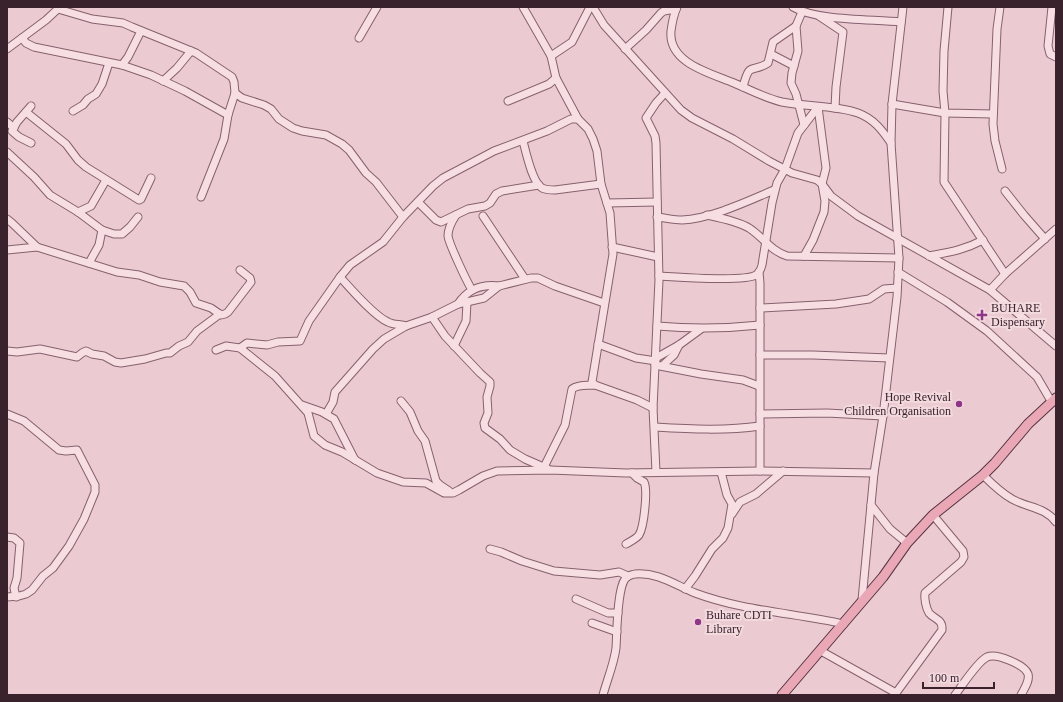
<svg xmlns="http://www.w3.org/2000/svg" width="1063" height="702" font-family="Georgia,serif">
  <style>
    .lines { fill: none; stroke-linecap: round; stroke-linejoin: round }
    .minor-casing { stroke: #86606f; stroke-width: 9 }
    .major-casing { stroke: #553442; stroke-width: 11 }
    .minor { stroke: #f6dee3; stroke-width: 7 }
    .major { stroke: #eaa7b6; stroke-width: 9 }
    .poi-dot { fill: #903688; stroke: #f3dadf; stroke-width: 1.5 }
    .labels { text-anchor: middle; stroke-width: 4; stroke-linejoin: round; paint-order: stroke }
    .poi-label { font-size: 12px; fill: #39222c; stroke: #f3dadf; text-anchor: start }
  </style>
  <rect width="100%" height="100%" fill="#ebcbd1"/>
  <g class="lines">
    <defs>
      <g id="minor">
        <polyline points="593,7 604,25 681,110 692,118 733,139 769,161 792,173 817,180 822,184 831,196 858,216 990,290 1056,346"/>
        <path d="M677,7C674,14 672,23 671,31C668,63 710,73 734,83C750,90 765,98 782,102C807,107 834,105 858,113C874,119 882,130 891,143"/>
        <path d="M793,7C817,21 872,19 901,22"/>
        <polyline points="948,7 944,51 943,91 945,113 944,182 1005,274"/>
        <polyline points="1000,7 997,29 993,124 995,141 1002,169"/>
        <polyline points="1052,7 1048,46 1050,54 1056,57"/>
        <polyline points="58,9 92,19 123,23 132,27 196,53 232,77 234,82 235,93 228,115 224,139 201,197"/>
        <polyline points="802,12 796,26 798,51 792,73 791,83 796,94 804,125"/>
        <polyline points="819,16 843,32 836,87 835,108"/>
        <polyline points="22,38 26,43 34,47 122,65 151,75 185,91 228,115"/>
        <polyline points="359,38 377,7"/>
        <polyline points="7,49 46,20 60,7"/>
        <polyline points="625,49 646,30 661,13 664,11 676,9"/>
        <polyline points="771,54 794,66"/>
        <polyline points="551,56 572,42 590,7"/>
        <polyline points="122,65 128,57 141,31"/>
        <polyline points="556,78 578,119"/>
        <polyline points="163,81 177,68 191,51"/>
        <path d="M743,87C750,60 751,74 768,63L773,42L796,26"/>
        <polyline points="235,93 242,98 264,105 271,109 279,119 293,128 302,131 326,135 342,144 349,150 366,173 376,182 403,217"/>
        <polyline points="508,101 549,84 556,78 551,56 523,7"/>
        <polyline points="892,104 945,113 993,114"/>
        <polyline points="73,111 83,105 88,99 96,94 102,84 109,63"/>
        <polyline points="26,112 66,144 78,160 86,167 139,200 141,199 151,178"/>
        <polyline points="7,122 14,128"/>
        <path d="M523,141C526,152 532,182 542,188C546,190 550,190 555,190L601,184"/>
        <polyline points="31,143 19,137 12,131 17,122 31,106"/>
        <polyline points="7,152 34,177 50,195 78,212 102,230 114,234 122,234 130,227 138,217"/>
        <polyline points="1005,191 1024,215 1045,239"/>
        <polyline points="418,202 436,220 441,222 468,209 485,206 490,203 496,194 502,191 539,185"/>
        <polyline points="607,203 657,202"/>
        <polyline points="78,212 91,206 106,180"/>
        <path d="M456,215C452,221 448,229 448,236C449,244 467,282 472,290"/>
        <path d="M707,215C721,218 737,221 749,228C763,237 771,251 787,256L899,258"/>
        <polyline points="483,216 525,279"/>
        <path d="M657,217C666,218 674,220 682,220C710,219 748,201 774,190"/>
        <polyline points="7,219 12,223 37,247 117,272 139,275 160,282 184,286 190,292 196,303 211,308 221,315 225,314 228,312 251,282 250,278 240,270"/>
        <polyline points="612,247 658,257"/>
        <polyline points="7,250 37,247"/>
        <polyline points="804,256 813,240 824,212 825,201 822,184 826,168 818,107"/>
        <path d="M929,256C950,252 964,250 983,240"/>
        <polyline points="89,263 99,245 102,230"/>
        <polyline points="759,272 760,283 760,471"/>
        <polyline points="898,272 947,302 987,331 1037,377 1051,401"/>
        <path d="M659,276C675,277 745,282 756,275C759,273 761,269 762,265L772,203L777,183L785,169L798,133L818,107"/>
        <path d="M340,277C351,289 374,316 388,322C393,325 401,324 406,326"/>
        <polyline points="990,290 1005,274 1056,229"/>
        <path d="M458,304C468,289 481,284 499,286"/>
        <polyline points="760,308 836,304 869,299 884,289 897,288"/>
        <polyline points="432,317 445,336 480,373 490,382 490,386 487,397 488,413 484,423 485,428 500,439 510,450 525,459 548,469"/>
        <path d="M657,326C693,329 723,329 760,325"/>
        <polyline points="598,344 636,358 656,361"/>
        <polyline points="454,346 466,321 467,302"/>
        <polyline points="240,348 247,343 267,345 278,342 300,341 309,321 340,277 350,265 383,242 403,217 433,186 443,178 494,151 547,131 571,119 578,119 588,129 593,139 597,151 601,184 610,213 613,254 592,382 595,385 637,400 653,408"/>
        <polyline points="216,350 226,346 240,348 275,376 308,413 314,436 325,445 342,452 377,473 403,482 426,483 444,493 453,493 459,490 483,476 497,471 550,470 626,473 760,471 874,473"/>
        <polyline points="7,351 17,352 40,349 77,357 82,353 86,351 92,354 104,356 115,362 121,363 145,359 166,353 170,353 179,346 188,342 197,331 220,314"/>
        <polyline points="760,355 813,355 889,358"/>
        <polyline points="656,358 679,345 701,329"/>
        <polyline points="655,365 701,374 743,380 759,386"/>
        <polyline points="662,366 674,355 679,345"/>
        <polyline points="401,401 410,412 418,431 425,441 436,481 440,485 449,491"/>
        <polyline points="302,405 322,412 334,419 355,460"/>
        <polyline points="7,414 24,421 59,450 66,451 77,450 95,485 95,492 84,519 69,546 53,568 43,576 32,590 26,594 19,596 7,597"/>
        <polyline points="326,414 333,402 335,392 373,349 384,339 406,326 432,317 458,304 484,298 499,286 531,278 538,278 555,286 604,303"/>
        <polyline points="760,414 827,413 883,416"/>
        <path d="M655,427C690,429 725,431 760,426"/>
        <path d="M544,467L565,425L572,389C579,384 587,386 595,385"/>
        <polyline points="656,472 653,408 659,280 656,143 655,136 646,118 656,103 665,93"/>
        <path d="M983,475C992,484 1001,493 1012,499C1028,508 1045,507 1056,522"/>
        <polyline points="871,505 890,529 907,543"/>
        <polyline points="732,514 740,502 756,494 783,471"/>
        <polyline points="7,537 14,538 20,543 17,578 14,588 16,597"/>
        <path d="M626,544C631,541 636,539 639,535C644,527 648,490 644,482L637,478L632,473"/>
        <polyline points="490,549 501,552 522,561 554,571 600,575 619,572 628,576"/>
        <polyline points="685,589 695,576 712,549 723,538 728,528 732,504 727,495 721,472"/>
        <polyline points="576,599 608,613 618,613"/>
        <polyline points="862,600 874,473 883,416 897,297 899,258 891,143 892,104 903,7"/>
        <polyline points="592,623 617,632"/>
        <polyline points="821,651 896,693 896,695"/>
        <path d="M896,693L942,630C943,619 934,619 929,613C926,608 924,598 925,593L961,562L964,557L963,551L933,515"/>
        <path d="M603,695C607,680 614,664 616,648C617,633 617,590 625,579C628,575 631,575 635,574C658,572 675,585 695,593C743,611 795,613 844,624"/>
        <path d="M955,695C962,686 977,662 987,657C997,653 1025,665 1028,674C1030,681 1024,689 1021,695"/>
      </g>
      <polyline id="major" points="782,695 883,577 907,543 933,515 983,475 995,463 1028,424 1056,398"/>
    </defs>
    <use href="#minor" class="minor-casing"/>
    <use href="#major" class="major-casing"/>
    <use href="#minor" class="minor"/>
    <use href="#major" class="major"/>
  </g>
  <g class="poi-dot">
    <path d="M980 309h4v4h4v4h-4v4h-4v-4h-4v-4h4z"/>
    <circle cx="959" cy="404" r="4"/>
    <circle cx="698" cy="622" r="4"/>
  </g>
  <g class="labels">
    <g class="poi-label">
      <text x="991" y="312">BUHARE<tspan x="991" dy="14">Dispensary</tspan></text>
      <text x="951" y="401" text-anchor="end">Hope Revival<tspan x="951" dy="14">Children Organisation</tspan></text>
      <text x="706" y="619">Buhare CDTI<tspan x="706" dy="14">Library</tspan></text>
    </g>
  </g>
  <rect width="1063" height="702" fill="none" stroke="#39222c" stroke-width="16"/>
  <path d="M923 682v6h71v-6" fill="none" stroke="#39222c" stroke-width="2"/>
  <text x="929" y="682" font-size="12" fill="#39222c" stroke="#f3dadf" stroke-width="3" paint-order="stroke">100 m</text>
</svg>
